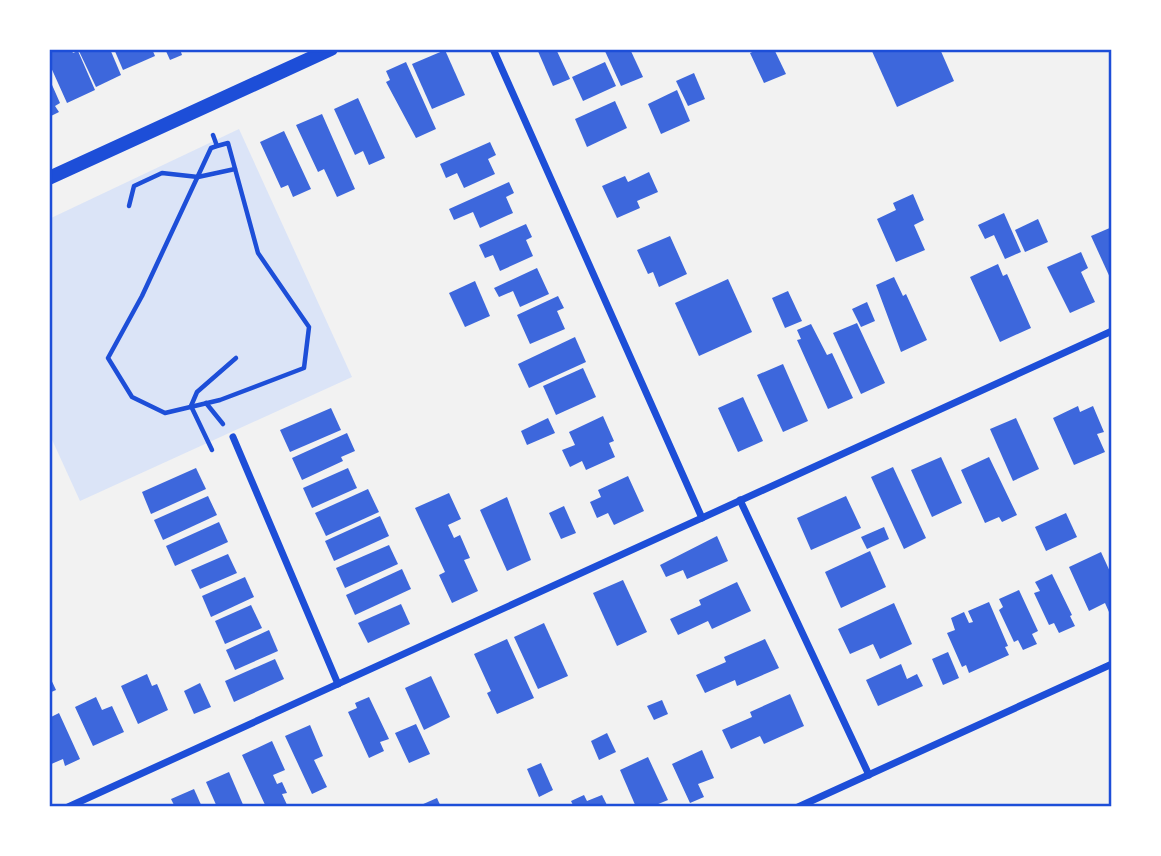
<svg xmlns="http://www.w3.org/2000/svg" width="1161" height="856" font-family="'Fira Sans Condensed',sans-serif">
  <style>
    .green { fill: #dbe4f7 }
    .building { fill: #3d67dc }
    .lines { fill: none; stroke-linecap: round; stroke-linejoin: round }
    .path { stroke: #1d4ed8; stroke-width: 4.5 }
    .minor { stroke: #1d4ed8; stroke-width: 7 }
    .secondary { stroke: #1d4ed8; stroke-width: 14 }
    .neatline { fill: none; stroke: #1d4ed8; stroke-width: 2.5 }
  </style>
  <rect width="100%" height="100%" fill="#f2f2f2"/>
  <polygon class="green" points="239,129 352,377 80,501 49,433 49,219"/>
  <g class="building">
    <polygon points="49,49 71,49 73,53 78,51 95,90 67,103 49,63"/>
    <polygon points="78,49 110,49 121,75 96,87"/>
    <polygon points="114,49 152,49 155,56 123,70"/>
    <polygon points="165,49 180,49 182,55 170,60"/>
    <polygon points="537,49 556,49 570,79 553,86"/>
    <polygon points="604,49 630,49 643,77 621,86"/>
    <polygon points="759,49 774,49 786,74 764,83 750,53"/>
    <polygon points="871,49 940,49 954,81 897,107"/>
    <polygon points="445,50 465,95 432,109 412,64"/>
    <polygon points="406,62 436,129 416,138 386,82 390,80 386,71"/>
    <polygon points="605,62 616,86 583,101 572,77"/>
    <polygon points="694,73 705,99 688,106 676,81"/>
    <polygon points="49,78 60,103 55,106 59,112 49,117"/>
    <polygon points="677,90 690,121 661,134 648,104"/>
    <polygon points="358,98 385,158 369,165 363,151 355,155 334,109"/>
    <polygon points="615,101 627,128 587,147 575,119"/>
    <polygon points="322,114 355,189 337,197 324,169 318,172 296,125"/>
    <polygon points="284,131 311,189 293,197 288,185 281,188 260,142"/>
    <polygon points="490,142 496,155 488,159 495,174 464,188 457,173 446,178 440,164"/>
    <polygon points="649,172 658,192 637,201 640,208 617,218 602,186 625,176 628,182"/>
    <polygon points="509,182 514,193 506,197 513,213 480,228 473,212 454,220 449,209"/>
    <polygon points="913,194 924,220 914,225 925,250 896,262 877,219 896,210 893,203"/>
    <polygon points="1004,213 1021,252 1005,259 994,235 985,239 978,225"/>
    <polygon points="1038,219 1048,242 1025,252 1015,230"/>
    <polygon points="526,224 532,237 526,240 533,256 500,271 493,255 485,258 479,245"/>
    <polygon points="1112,227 1112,282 1091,236"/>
    <polygon points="670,236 687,274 659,287 653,272 648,274 637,250"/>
    <polygon points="1081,252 1088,268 1081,272 1095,302 1070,313 1047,267"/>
    <polygon points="998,264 1003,276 1007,274 1031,328 1000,342 970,277"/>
    <polygon points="537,268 549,294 520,307 513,291 499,297 494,288"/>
    <polygon points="894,277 903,296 906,294 927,340 901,352 876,285"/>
    <polygon points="728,279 752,332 699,356 675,303"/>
    <polygon points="475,281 490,316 465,327 449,293"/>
    <polygon points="788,291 802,321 785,328 772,298"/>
    <polygon points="558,296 564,308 557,311 565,329 530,344 517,315"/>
    <polygon points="867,302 875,321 861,327 852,309"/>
    <polygon points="857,323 885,383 861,394 833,333"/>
    <polygon points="811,324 827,355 832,353 853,398 828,409 797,340 801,339 797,330"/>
    <polygon points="575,337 586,362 529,388 518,364"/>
    <polygon points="783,364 808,421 783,432 757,375"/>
    <polygon points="583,368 596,397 556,415 543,386"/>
    <polygon points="743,397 763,441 738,452 718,408"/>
    <polygon points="1078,406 1080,412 1093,406 1104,432 1097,434 1105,452 1074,465 1053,418"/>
    <polygon points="331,408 341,430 290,452 280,430"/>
    <polygon points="603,416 614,441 609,443 615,457 586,470 582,461 570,467 562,450 575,445 569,432"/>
    <polygon points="548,418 555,433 527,445 521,431"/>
    <polygon points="1016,418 1039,469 1013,481 990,429"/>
    <polygon points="347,433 355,451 341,457 343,461 302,480 292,458"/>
    <polygon points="941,457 962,503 932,517 911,470"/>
    <polygon points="989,457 1017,515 1002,522 999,517 985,523 961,470"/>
    <polygon points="893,467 926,538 904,549 871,477"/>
    <polygon points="196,468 206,489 151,514 142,492"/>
    <polygon points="348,468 357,488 312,508 303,488"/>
    <polygon points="628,476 644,511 614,525 608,513 597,518 590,502 601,497 598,490"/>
    <polygon points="368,489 379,512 326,536 315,513"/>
    <polygon points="449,493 461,519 448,525 454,538 460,535 470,558 464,560 478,591 452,603 439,575 445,572 415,508"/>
    <polygon points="208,496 217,515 163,540 154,520"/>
    <polygon points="846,496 861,528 811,550 797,518"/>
    <polygon points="507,497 531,560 507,571 480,510"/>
    <polygon points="564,506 576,533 561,539 549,513"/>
    <polygon points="1066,513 1077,537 1046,551 1035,527"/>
    <polygon points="380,516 389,536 334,561 325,541"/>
    <polygon points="219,522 228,542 175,566 166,546"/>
    <polygon points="884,527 889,539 867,549 861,537"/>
    <polygon points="717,536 728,561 687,579 683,570 666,577 660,565"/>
    <polygon points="389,545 398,564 345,588 336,568"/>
    <polygon points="870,551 886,587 841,608 825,572"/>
    <polygon points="1101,552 1112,576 1112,610 1109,612 1105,603 1089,611 1069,567"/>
    <polygon points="228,554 237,573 200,589 191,570"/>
    <polygon points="402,569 411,589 355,615 346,595"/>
    <polygon points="1052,574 1072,615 1070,616 1075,626 1059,633 1054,623 1049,625 1034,593 1040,591 1035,582"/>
    <polygon points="245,577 254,597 211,617 202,596"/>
    <polygon points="623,580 647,632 617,646 593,593"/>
    <polygon points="737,582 751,611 712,629 708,621 678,635 670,619 701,605 699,600"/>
    <polygon points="1019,590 1038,631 1032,634 1037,644 1023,650 1018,640 1014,642 999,610 1003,607 999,599"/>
    <polygon points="989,602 1008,646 1005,647 1009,655 969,673 966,665 962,667 947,633 955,630 951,618 964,612 969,623 973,622 968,611"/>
    <polygon points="894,603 912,644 880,659 873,644 850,654 838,629"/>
    <polygon points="401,604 410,624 368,643 358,623"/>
    <polygon points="251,605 262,628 225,644 215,621"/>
    <polygon points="544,623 568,676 538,689 514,637"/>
    <polygon points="269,630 278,651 235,670 226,650"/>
    <polygon points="507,639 534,698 497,714 487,693 491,691 474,654"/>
    <polygon points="765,639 779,668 737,686 735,680 705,693 696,675 726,662 724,657"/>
    <polygon points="948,652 959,678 943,685 932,659"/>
    <polygon points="275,659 284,679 234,702 225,681"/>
    <polygon points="901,664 907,679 917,674 923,686 878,706 866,680"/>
    <polygon points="147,674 152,686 157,684 168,710 138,724 121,686"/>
    <polygon points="49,675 56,690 49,693"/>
    <polygon points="431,676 450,717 424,730 405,688"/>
    <polygon points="200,683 211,707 194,714 184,691"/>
    <polygon points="790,694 804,726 764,744 760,736 731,749 722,730 752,717 750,712"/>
    <polygon points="96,697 102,710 112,706 124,732 93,746 75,707"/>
    <polygon points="369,697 389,739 380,742 384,751 369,758 348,712 357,708 355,703"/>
    <polygon points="662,700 668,714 654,720 647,706"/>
    <polygon points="59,713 80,759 65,766 63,759 49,765 49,718"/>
    <polygon points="416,724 430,754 409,763 395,733"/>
    <polygon points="310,725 323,756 314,760 327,787 312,794 285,736"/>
    <polygon points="607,733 616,752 599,760 591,741"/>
    <polygon points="272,741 285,770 273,775 277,784 282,782 287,793 282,794 288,807 266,807 242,755"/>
    <polygon points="702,750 714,778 698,784 704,797 690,803 672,764"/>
    <polygon points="648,757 668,800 651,807 636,807 620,770"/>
    <polygon points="541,763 553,790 539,797 527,769"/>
    <polygon points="229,772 244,807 217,807 206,782"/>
    <polygon points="194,789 202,807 175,807 171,799"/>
    <polygon points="584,795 587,801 602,795 608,807 574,807 571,801"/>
    <polygon points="437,798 441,807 422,807 421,805"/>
  </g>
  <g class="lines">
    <g class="path">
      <polyline points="213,135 217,146 228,143 258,253 309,327 304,368 220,400 165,413 132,397 108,358 142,296 211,148 217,146"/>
      <polyline points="129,206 134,186 162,173 198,177 235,169"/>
      <polyline points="206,403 223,424"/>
      <polyline points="212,450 191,406 197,392 236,358"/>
    </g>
    <g class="minor">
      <polyline points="493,49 702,518"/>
      <polyline points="233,437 338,684"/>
      <polyline points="740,500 869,775"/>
      <polyline points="68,807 1112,331"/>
      <polyline points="798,807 1112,664"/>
    </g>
    <polyline class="secondary" points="49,178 331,49"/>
  </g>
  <rect width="1161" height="856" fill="none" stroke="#ffffff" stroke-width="102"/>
  <rect x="51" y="51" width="1059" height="754" class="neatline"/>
</svg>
